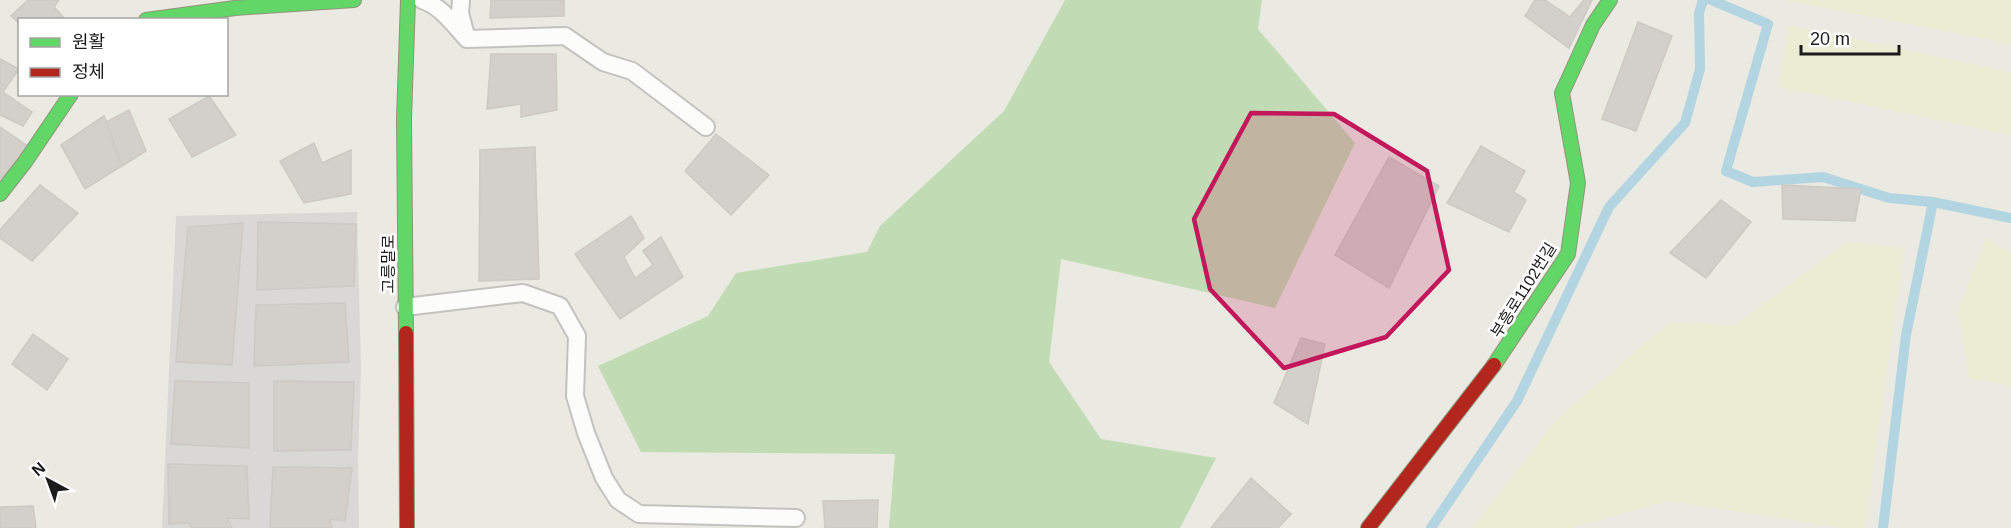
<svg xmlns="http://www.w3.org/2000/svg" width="2011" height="528" font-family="Arial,'Noto Sans KR',sans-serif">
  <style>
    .residential { fill: #d9d8d4 }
    .farmland { fill: #eaedd4 }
    .forest { fill: #c1dcb5 }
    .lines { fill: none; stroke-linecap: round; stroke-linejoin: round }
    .stream { stroke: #b3d5e1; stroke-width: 10 }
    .building { fill: #d3d0cb; stroke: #cdcac4; stroke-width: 1.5 }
    .lane-casing { stroke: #c2c2bf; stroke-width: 20 }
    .fast-casing { stroke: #91947b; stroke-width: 16 }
    .jam-casing { stroke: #91947b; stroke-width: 16 }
    .lane { stroke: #fcfcfb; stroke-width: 16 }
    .fast { stroke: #63d668; stroke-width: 14 }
    .jam { stroke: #b3261e; stroke-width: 14 }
    .marked { fill: #c2185b; fill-opacity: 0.2; stroke: #c2185b; stroke-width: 4.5; stroke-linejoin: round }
    .labels { text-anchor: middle; stroke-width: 5; stroke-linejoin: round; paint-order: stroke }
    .street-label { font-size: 16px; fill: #1b1b1b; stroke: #fff }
  </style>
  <rect width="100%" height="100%" fill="#eae9e2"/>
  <polygon class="residential" points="357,212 361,369 358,460 359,528 162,528 176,216"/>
  <g class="farmland">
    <polygon points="1784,0 2011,0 2011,44"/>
    <polygon points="1789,25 2011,72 2011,135 1778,87"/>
    <polygon points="1986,238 2011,253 2011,386 1969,378 1958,310"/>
    <polygon points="1847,242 1904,248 1865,528 1842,528 1669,501 1570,528 1472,528 1558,418 1670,322 1735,325"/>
  </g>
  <polygon class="forest" points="1065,0 1262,0 1258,29 1355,143 1275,308 1061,259 1049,362 1101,439 1216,458 1180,528 889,528 895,454 641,452 598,366 708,316 736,273 867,252 880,226 1004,111"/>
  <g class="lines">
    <g class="stream">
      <polyline points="1711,0 1768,24 1726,171 1753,182 1823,177 1889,198 1933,202 2011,218"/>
      <polyline points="1431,528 1517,401 1609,207 1685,123 1700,69 1699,13 1703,0"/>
      <polyline points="1883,528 1906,335 1933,202"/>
    </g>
  </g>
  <g class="building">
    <polygon points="28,0 59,0 54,7 66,20 20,20 20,24 11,16"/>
    <polygon points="491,0 564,0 564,16 490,18"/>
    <polygon points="1535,0 1545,0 1570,17 1584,0 1592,0 1569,48 1525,16"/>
    <polygon points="1638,22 1672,36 1636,131 1602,119"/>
    <polygon points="491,54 556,54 557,110 521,117 521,104 487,109"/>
    <polygon points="0,59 19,69 3,92 32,112 23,126 0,115"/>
    <polygon points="209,96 236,135 192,157 169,119"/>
    <polygon points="129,110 146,151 122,166 106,122"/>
    <polygon points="104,116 122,166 85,189 61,145"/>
    <polygon points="0,127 29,147 0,179"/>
    <polygon points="716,134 769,175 731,215 685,171"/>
    <polygon points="314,143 322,163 351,150 351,194 304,203 280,161"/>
    <polygon points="1481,146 1525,171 1514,192 1526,200 1509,232 1447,203"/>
    <polygon points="535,147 539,279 479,281 480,150"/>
    <polygon points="1389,157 1439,186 1389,288 1335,255"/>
    <polygon points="40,185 78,213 32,261 0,238 0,230"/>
    <polygon points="1782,185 1861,189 1855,221 1783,219"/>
    <polygon points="1721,200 1751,222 1706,278 1670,253"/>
    <polygon points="631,216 644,238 624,257 635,278 653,265 643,251 661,237 683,277 620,319 575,254"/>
    <polygon points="258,222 356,224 354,286 257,290"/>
    <polygon points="243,223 232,365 176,362 188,227"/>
    <polygon points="345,303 349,362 254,366 256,305"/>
    <polygon points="33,334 68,359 47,390 12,364"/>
    <polygon points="1301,338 1325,344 1308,424 1274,403"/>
    <polygon points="175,381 249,383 249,448 171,444"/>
    <polygon points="274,381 354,382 351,450 274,451"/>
    <polygon points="168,464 247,466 249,519 227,518 232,528 191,528 190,523 169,524"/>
    <polygon points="273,467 352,468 345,521 330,519 331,528 270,528"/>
    <polygon points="1251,478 1291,514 1278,528 1211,528"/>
    <polygon points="878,500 877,528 825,528 823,501"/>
    <polygon points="33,506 36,528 0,528 0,507"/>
  </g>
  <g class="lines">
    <defs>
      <g id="lane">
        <path d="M422,0C441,6 454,25 467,39L565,36L603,62L632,71L706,127"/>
        <polyline points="461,0 460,13 466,36"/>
        <polyline points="405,307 523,293 560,306 577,336 575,396 586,433 604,478 618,500 639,514 796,518"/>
      </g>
      <g id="fast">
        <polyline points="146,20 235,8 354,0"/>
        <polyline points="0,194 25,162 71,94"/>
        <polyline points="406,333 404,119 408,0"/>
        <polyline points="1494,365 1568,254 1578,183 1562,93 1593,25 1610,0"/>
      </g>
      <g id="jam">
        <polyline points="406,333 407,528"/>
        <polyline points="1368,528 1494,365"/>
      </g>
    </defs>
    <use href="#lane" class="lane-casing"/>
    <use href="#fast" class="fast-casing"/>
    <use href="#jam" class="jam-casing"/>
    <use href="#lane" class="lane"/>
    <use href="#fast" class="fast"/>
    <use href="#jam" class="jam"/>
  </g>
  <path class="marked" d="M1251,113L1334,114L1427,171L1449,270L1386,337L1284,368L1210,289L1194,219Z"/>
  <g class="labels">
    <g class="street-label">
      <text transform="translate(388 264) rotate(-90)" y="6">고릉말로</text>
      <text transform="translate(1523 290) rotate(-58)" y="6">부흥로1102번길</text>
    </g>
  </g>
  <rect x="18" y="18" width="210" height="78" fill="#ffffff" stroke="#a4a4a4" stroke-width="1.5"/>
  <rect x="30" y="38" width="30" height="9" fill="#63d668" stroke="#a4a4a4" stroke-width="1.5"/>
  <text x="72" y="48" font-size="18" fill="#1b1b1b">원활</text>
  <rect x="30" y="68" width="30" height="9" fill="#b3261e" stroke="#a4a4a4" stroke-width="1.5"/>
  <text x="72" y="78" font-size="18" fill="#1b1b1b">정체</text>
  <g transform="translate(48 480) rotate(319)" stroke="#ffffff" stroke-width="4.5" paint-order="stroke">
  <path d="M0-4.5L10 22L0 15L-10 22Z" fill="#1b1b1b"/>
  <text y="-9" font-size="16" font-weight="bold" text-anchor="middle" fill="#1b1b1b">N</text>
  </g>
  <path d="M1801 45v9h98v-9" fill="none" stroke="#1b1b1b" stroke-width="3"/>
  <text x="1810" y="45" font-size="18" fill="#1b1b1b" stroke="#ffffff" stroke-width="4.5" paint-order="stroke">20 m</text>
</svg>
